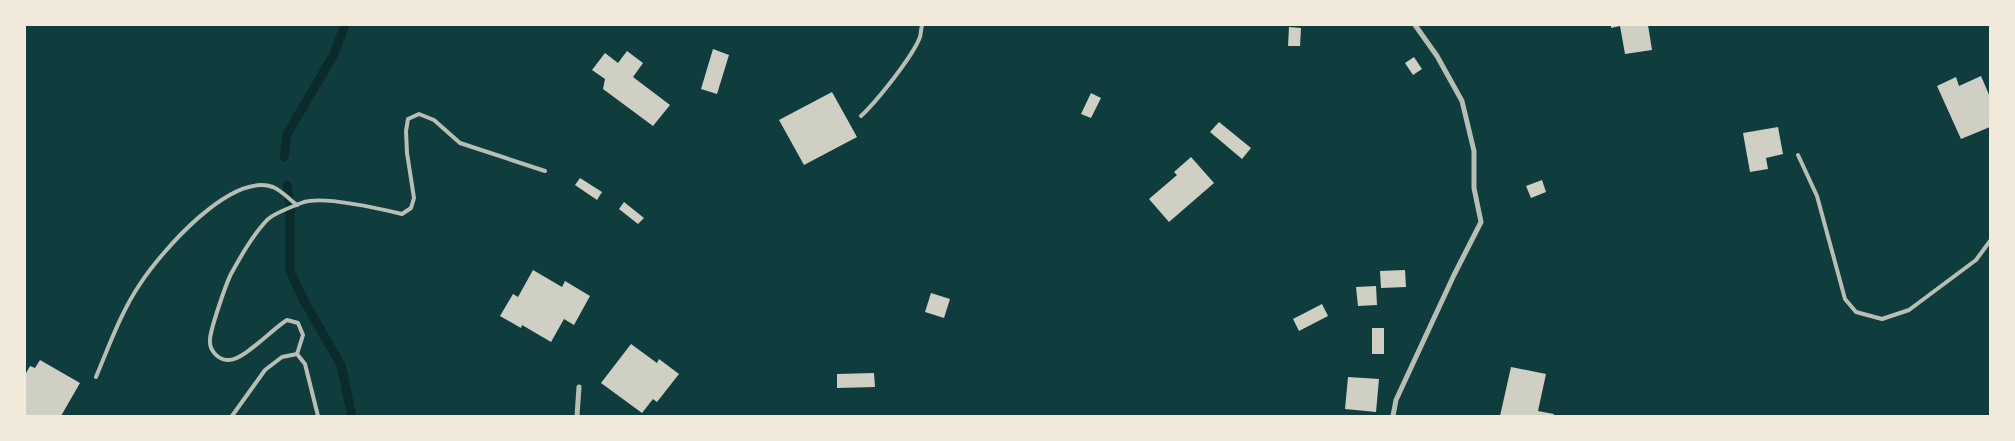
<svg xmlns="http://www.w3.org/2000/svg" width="2015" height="441" font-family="Overpass,sans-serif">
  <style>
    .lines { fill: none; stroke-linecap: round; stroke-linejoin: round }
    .stream { stroke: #0a2a2b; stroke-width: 9 }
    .building { fill: #cfcfc3 }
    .service { stroke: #b8beb3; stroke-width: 4 }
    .minor { stroke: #b8beb3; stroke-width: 5 }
  </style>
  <rect width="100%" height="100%" fill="#0f3d3e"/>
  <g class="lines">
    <g class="stream">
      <polyline points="284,157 287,134 333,56 345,25"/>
      <polyline points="287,185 290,204 290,271 304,301 341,365 352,416"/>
    </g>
  </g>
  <g class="building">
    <polygon points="1611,25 1648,25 1652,50 1625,54 1620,26 1611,28"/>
    <polygon points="1289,27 1301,28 1300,46 1288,46"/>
    <polygon points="713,49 729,55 717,94 701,89"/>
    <polygon points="627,51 643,63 633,77 670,105 653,126 603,89 605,79 592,70 605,53 618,63"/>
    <polygon points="1414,57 1422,69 1413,75 1405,63"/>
    <polygon points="1981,76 1990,97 1990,127 1961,139 1937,86 1956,77 1959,86"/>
    <polygon points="832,92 857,137 804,165 779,120"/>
    <polygon points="1091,93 1101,98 1091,118 1081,114"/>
    <polygon points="1219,122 1251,148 1242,159 1210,132"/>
    <polygon points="1778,127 1783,154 1766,158 1768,169 1750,172 1743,133"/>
    <polygon points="1191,157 1214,183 1169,222 1149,199 1177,175 1174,172"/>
    <polygon points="580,178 602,192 597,200 575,185"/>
    <polygon points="1542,180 1546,192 1531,198 1526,186"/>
    <polygon points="624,202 644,218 638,224 619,209"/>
    <polygon points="533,270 562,287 565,281 590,296 574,325 564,319 551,342 522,325 521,328 500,316 513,294 518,297"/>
    <polygon points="1405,270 1406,287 1381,288 1380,271"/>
    <polygon points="1376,286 1377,305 1358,306 1356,287"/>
    <polygon points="931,293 950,299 944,318 925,312"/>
    <polygon points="1322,304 1328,316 1299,331 1293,319"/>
    <rect x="1372" y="328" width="12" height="26"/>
    <polygon points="631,344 657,363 659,359 679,374 657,402 653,399 642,413 601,383"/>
    <polygon points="40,360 80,383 61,416 25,416 25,375 30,366 35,368"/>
    <polygon points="1511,367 1546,374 1538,411 1554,414 1553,416 1500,416"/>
    <polygon points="874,373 875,387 837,388 837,374"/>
    <polygon points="1348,377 1379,379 1376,412 1345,409"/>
  </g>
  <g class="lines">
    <g class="service">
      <path d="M861,116C877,101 913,56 920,37C921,33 921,29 922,25"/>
      <polyline points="1798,155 1817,196 1845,299 1856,312 1882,319 1909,310 1976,260 1990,241"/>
      <path d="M297,354L303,335L298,323L287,320C272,329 243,361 228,360C218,360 209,350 210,340C210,330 226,284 231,274C241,256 252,236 267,220C273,214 296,205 304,202C324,196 381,209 402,214L411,208L414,198L407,153L406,131L408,119L419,114L434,120L460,143L545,171"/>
      <path d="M96,377C109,346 121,312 140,284C161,252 230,172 273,187C281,190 290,200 297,205"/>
      <polyline points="232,416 265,370 282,357 297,354 305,364 318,416"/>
    </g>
    <g class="minor">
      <polyline points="577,416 579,387"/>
      <polyline points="1393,416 1396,400 1454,275 1481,222 1474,188 1474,151 1462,101 1437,56 1415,25"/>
    </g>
  </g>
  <rect width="2015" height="441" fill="none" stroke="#f1e9da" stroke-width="52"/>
</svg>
